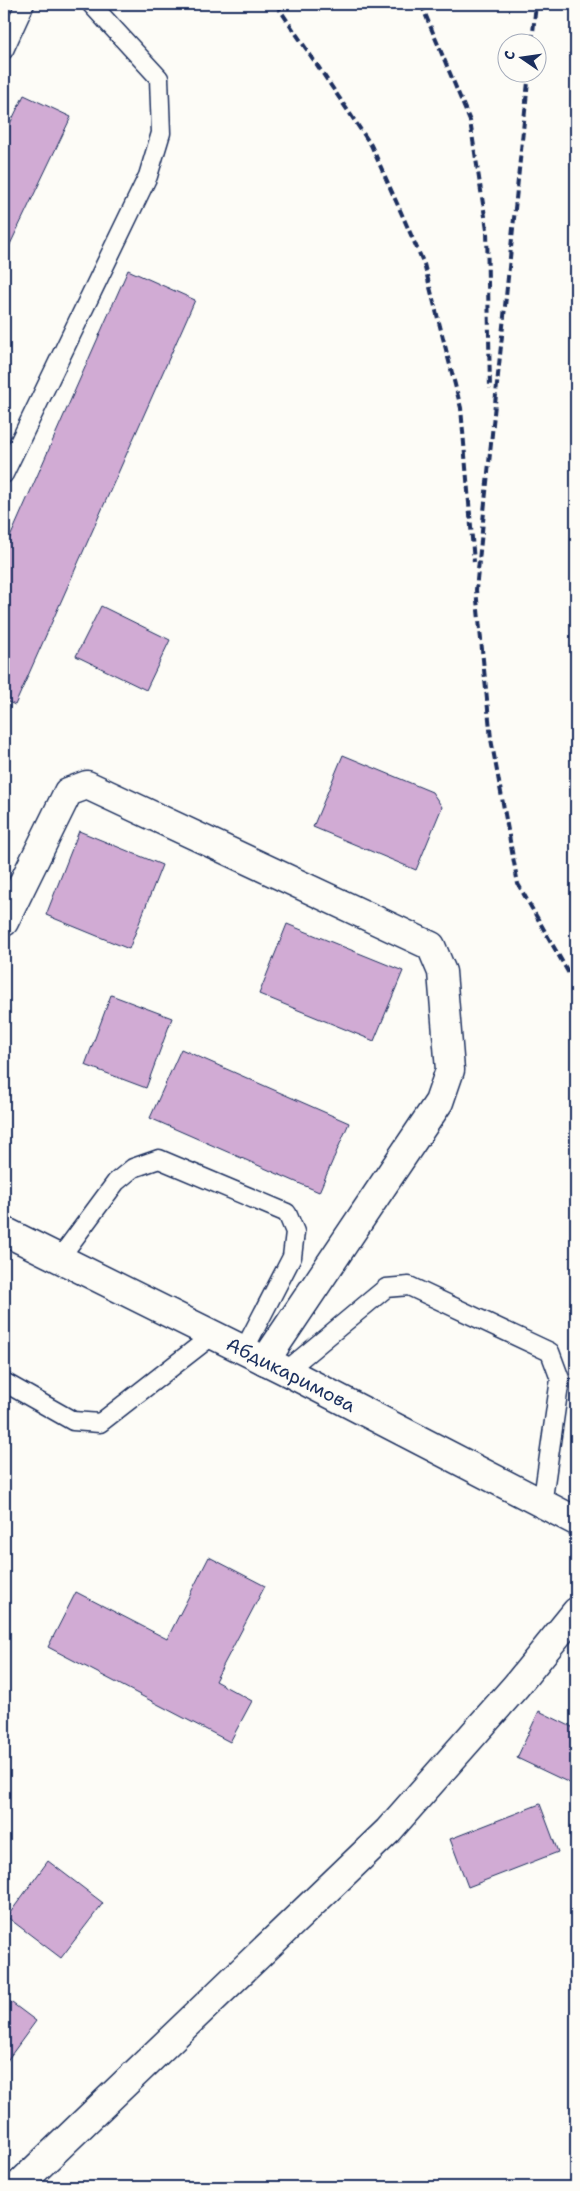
<svg xmlns="http://www.w3.org/2000/svg" width="580" height="2191" font-family="'Shantell Sans',sans-serif">
  <style>
    .building { fill: #d1abd4; stroke: #1b2f5e }
    .lines { fill: none; stroke-linecap: round; stroke-linejoin: round }
    .service-casing { stroke: #1b2f5e; stroke-width: 21 }
    .minor-casing { stroke: #1b2f5e; stroke-width: 31 }
    .secondary-casing { stroke: #1b2f5e; stroke-width: 31 }
    .service { stroke: #fdfcf7; stroke-width: 18 }
    .minor { stroke: #fdfcf7; stroke-width: 28 }
    .secondary { stroke: #fdfcf7; stroke-width: 28 }
    .rail { stroke: #1b2f5e; stroke-width: 4; stroke-dasharray: 8 4; stroke-linecap: butt }
    .labels { text-anchor: middle; stroke-width: 4; stroke-linejoin: round; paint-order: stroke }
    .street-label { font-size: 19px; fill: #1b2f5e; stroke: #fdfcf7 }
  </style>
  <rect width="100%" height="100%" fill="#fdfcf7"/>
  <filter id="ink" filterUnits="userSpaceOnUse"><feTurbulence type="fractalNoise" baseFrequency=".02" numOctaves="2"/><feDisplacementMap in="SourceGraphic" scale="10" xChannelSelector="R" yChannelSelector="G"/><feConvolveMatrix kernelMatrix="1 2 1 2 8 2 1 2 1" color-interpolation-filters="sRGB"/></filter>
  <g filter="url(#ink)">
    <g class="building">
      <polygon points="24,95 71,117 4,257 4,136"/>
      <polygon points="128,270 195,300 15,705 4,700 4,551"/>
      <polygon points="101,606 170,640 146,690 76,656"/>
      <polygon points="343,755 432,792 442,807 416,870 313,827"/>
      <polygon points="79,831 162,865 129,949 46,915"/>
      <polygon points="287,924 403,971 374,1041 259,994"/>
      <polygon points="111,995 172,1018 146,1088 85,1065"/>
      <polygon points="181,1049 349,1123 319,1192 150,1118"/>
      <polygon points="209,1557 265,1586 215,1681 252,1701 230,1742 48,1647 76,1592 167,1639"/>
      <polygon points="539,1711 576,1729 576,1786 517,1758"/>
      <polygon points="540,1804 558,1852 468,1887 450,1839"/>
      <polygon points="48,1861 103,1903 61,1958 7,1917"/>
      <polygon points="4,1997 36,2021 6,2062 4,2061"/>
    </g>
    <g class="lines">
      <defs>
        <g id="service">
          <polyline points="4,50 25,4"/>
          <polyline points="4,474 148,176 161,133 159,78 91,4"/>
          <polyline points="59,1259 116,1182 133,1168 159,1159 287,1213 295,1232 292,1257 244,1350"/>
          <polyline points="286,1371 386,1288 409,1286 550,1352 560,1379 542,1505"/>
          <polyline points="4,1382 73,1421 100,1423 213,1335"/>
        </g>
        <g id="minor">
          <polyline points="4,922 68,792 87,785 431,946 442,972 450,1070 439,1102 265,1361"/>
          <polyline points="17,2187 388,1831 516,1686 576,1612"/>
        </g>
        <g id="secondary">
          <path id="s1" d="M4,1231L286,1371L576,1521"/>
        </g>
      </defs>
      <use href="#service" class="service-casing"/>
      <use href="#minor" class="minor-casing"/>
      <use href="#secondary" class="secondary-casing"/>
      <use href="#service" class="service"/>
      <use href="#minor" class="minor"/>
      <use href="#secondary" class="secondary"/>
      <g class="rail">
        <polyline points="276,4 371,145 424,264 461,408 474,562"/>
        <polyline points="421,4 470,121 487,229 490,389"/>
        <polyline points="532,42 536,4"/>
        <polyline points="529,72 476,590 491,739 518,884 576,986"/>
      </g>
    </g>
  </g>
  <g class="labels">
    <g class="street-label">
      <text dy="7" stroke="none"><textPath href="#s1" startOffset="321">Абдикаримова</textPath></text>
    </g>
  </g>
  <rect width="580" height="2191" fill="none" stroke="#fdfcf7" stroke-width="20"/>
  <rect x="10" y="10" width="560" height="2171" fill="none" stroke="#1b2f5e" stroke-width="2" filter="url(#ink)"/>
  <g transform="translate(522 58) rotate(283)"><circle r="24" fill="#fdfcf7" stroke="#a3aaba"/>
  <path d="M0-4L9 19L0 12L-9 19Z" fill="#1b2f5e"/>
  <text y="-8" font-size="14" font-weight="bold" text-anchor="middle" fill="#1b2f5e">С</text>
  </g>
</svg>
